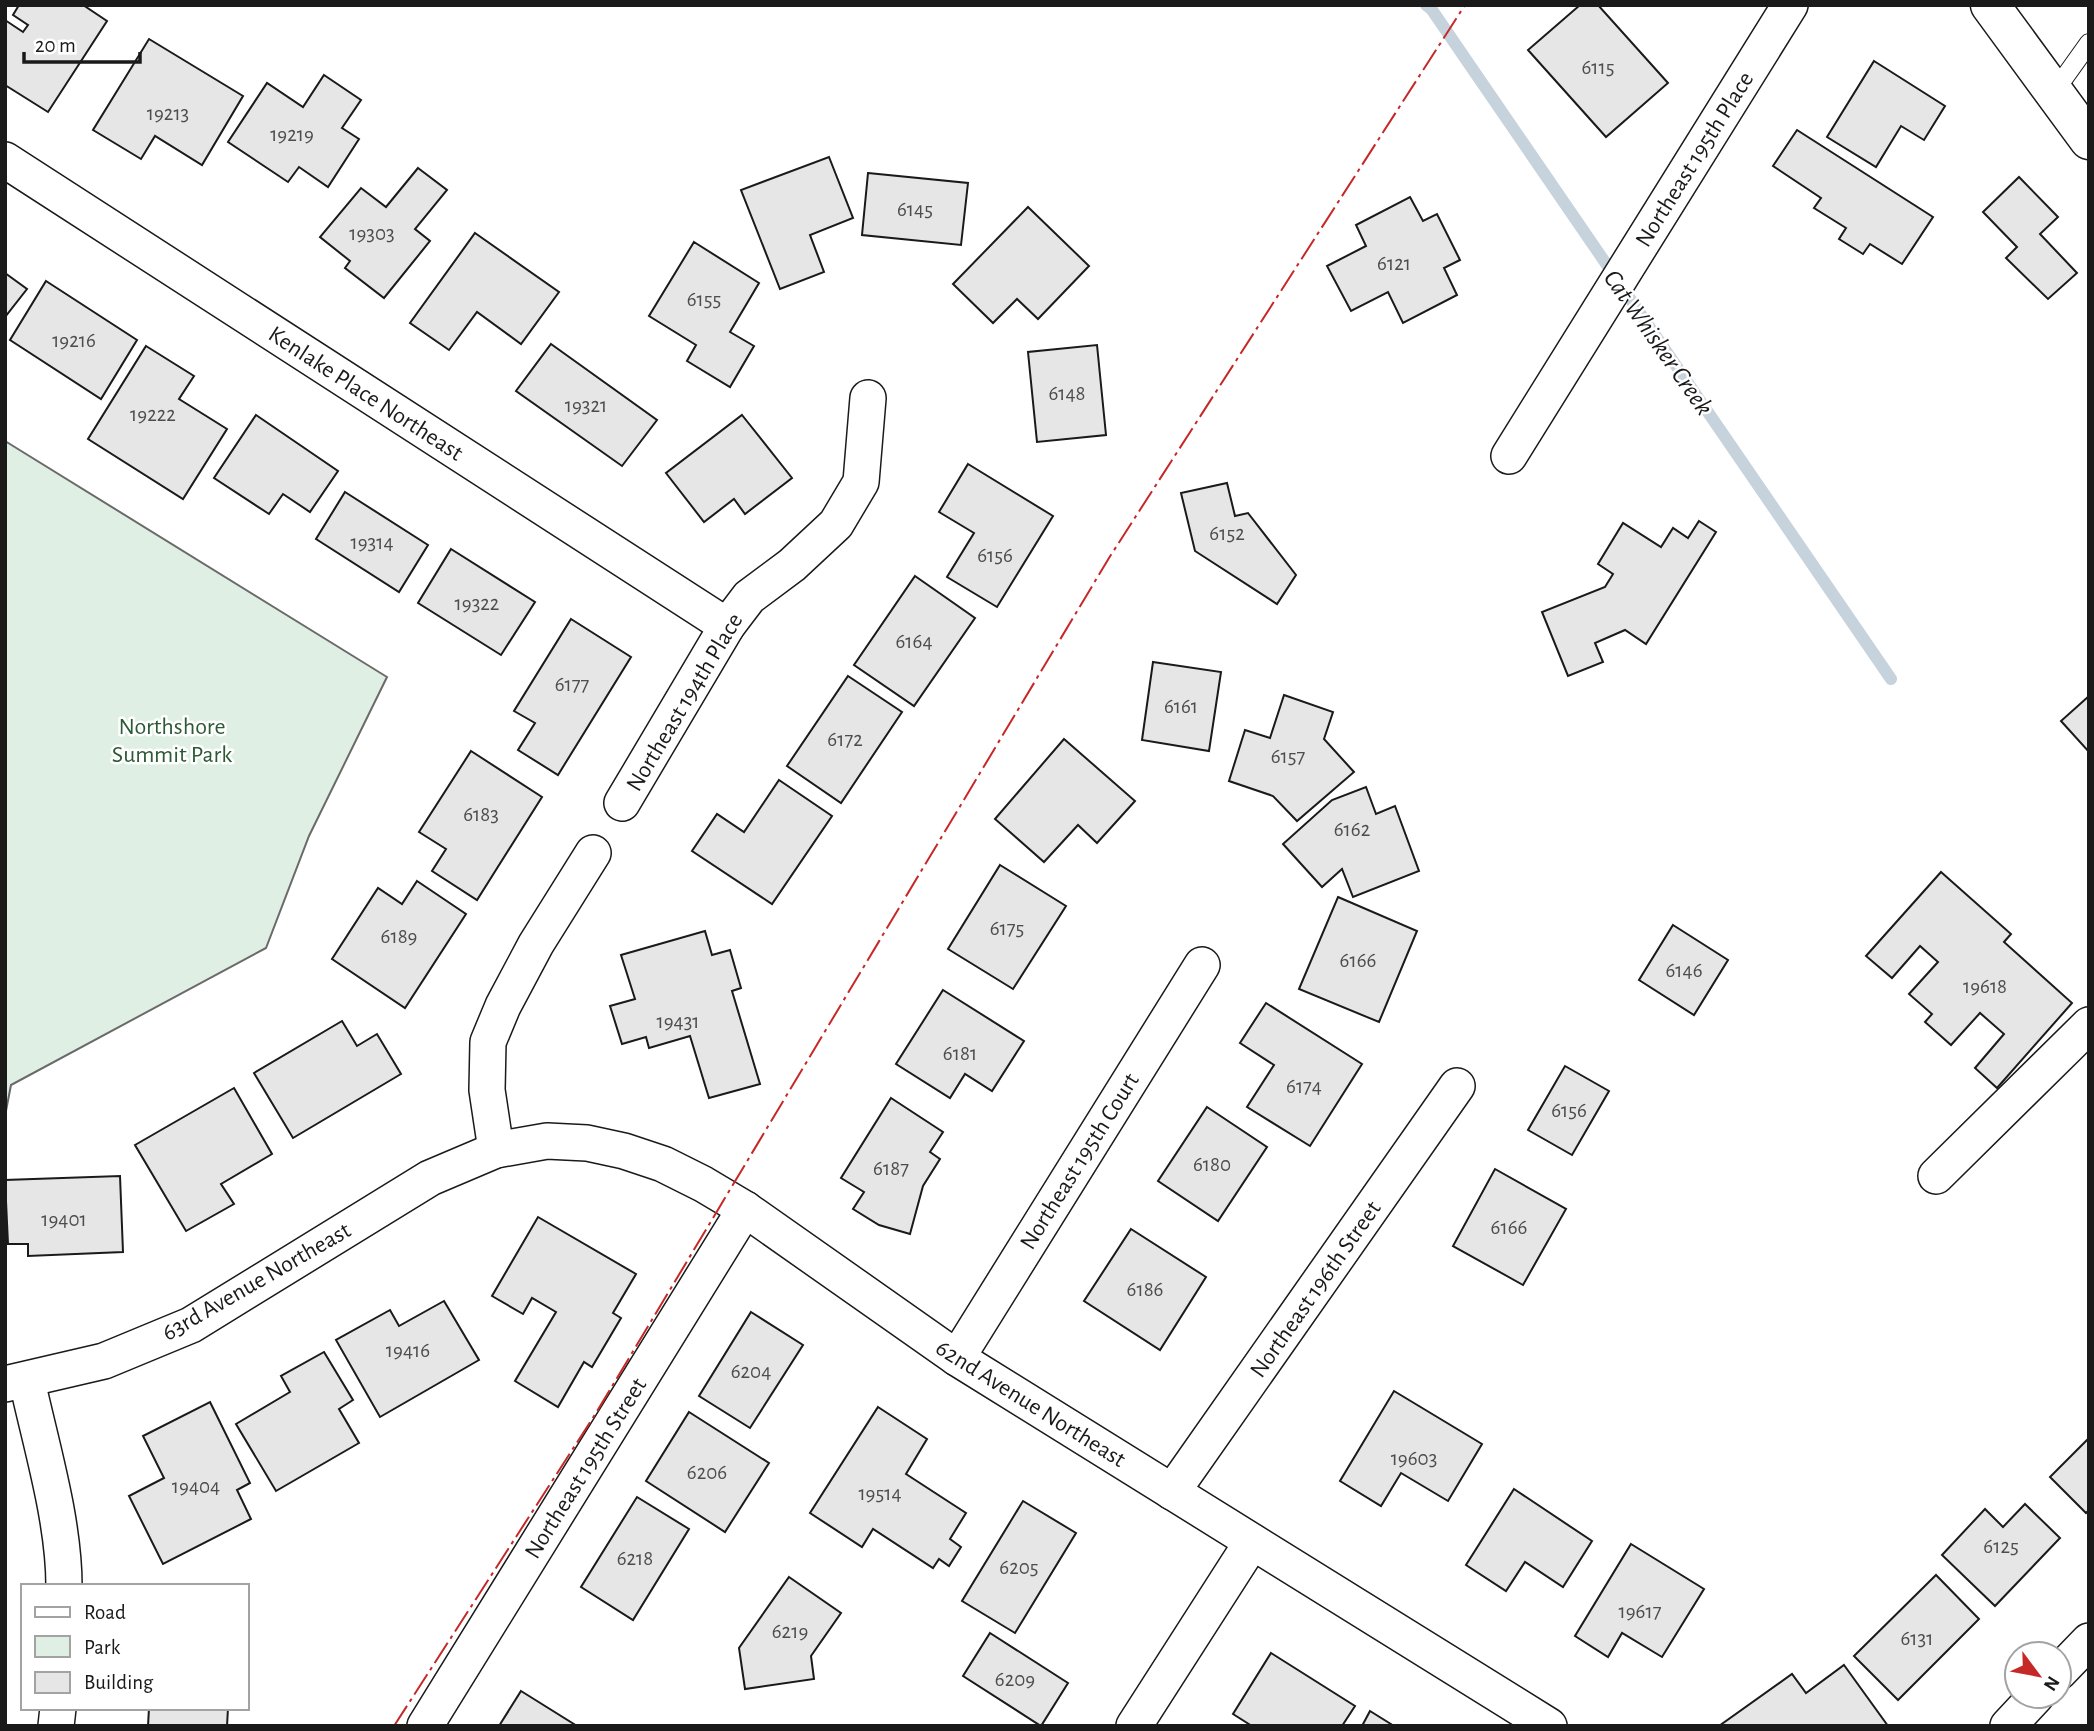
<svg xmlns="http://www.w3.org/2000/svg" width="2094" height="1731" font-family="'Alegreya Sans',sans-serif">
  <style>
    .green { fill: #e0efe3; stroke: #6a6a6a; stroke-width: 2 }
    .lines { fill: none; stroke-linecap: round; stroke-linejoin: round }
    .stream { stroke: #c6d2dc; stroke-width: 12 }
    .building { fill: #e6e6e6; stroke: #1a1a1a; stroke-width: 2 }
    .service-casing { stroke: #1a1a1a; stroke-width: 20 }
    .minor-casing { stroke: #1a1a1a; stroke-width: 38 }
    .secondary-casing { stroke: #1a1a1a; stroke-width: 41 }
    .service { stroke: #fff; stroke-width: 18 }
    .minor { stroke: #fff; stroke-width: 35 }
    .secondary { stroke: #fff; stroke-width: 38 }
    .power { stroke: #c62828; stroke-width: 2; stroke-dasharray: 24 5 3.5 5; stroke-linecap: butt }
    .labels { text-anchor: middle; stroke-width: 5; stroke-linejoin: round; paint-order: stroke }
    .number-label { font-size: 21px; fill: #4d4d4d }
    .street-label { font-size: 24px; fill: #1a1a1a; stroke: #fff }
    .park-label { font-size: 24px; fill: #2b5a34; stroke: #fff }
    .water-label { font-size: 26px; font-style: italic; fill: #1a1a1a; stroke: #fff }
  </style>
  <rect width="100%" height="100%" fill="#fff"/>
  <polygon class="green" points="5,441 387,677 309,836 266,948 11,1085 5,1116"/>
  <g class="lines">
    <polyline class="stream" points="1426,5 1432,10 1891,679"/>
  </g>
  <g class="building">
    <polygon points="19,5 83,5 107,21 48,112 5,85 5,20 23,32 28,25 13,15"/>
    <polygon points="1580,5 1598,5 1668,83 1606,137 1528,50"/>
    <polygon points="149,39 243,96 202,165 155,136 141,159 93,130"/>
    <polygon points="1874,61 1945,106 1924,140 1901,126 1876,167 1827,137"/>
    <polygon points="324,75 361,100 342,128 359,139 328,187 299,167 288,182 228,142 267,83 303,107"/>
    <polygon points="1797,130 1933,217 1902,264 1870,244 1863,254 1839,239 1846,228 1814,208 1821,198 1773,166"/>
    <polygon points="829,157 853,218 810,235 824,272 780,289 741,190"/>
    <polygon points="418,168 447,190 415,229 430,241 384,298 345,268 350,261 320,237 361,188 386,207"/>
    <polygon points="868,173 968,183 961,245 862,235"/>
    <polygon points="2019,177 2058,217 2040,234 2077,273 2048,299 2006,258 2017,247 1983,212"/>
    <polygon points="1410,197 1423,221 1437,214 1460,260 1444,268 1457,295 1403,323 1388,292 1351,311 1327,266 1366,246 1356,225"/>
    <polygon points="1028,207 1089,266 1038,319 1017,299 993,323 953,284"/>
    <polygon points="475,233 559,292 521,344 477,312 449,350 410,323"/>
    <polygon points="694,242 759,283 730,332 754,346 730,387 687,361 696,345 649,316"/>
    <polygon points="5,273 27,289 5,317"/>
    <polygon points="46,281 137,340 101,399 10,340"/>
    <polygon points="551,344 657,420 622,466 516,391"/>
    <polygon points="1097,345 1106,435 1037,442 1028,352"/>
    <polygon points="146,346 194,376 179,399 227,429 183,499 88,439"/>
    <polygon points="256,415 338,471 310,512 283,494 269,514 214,478"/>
    <polygon points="742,415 792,478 745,514 734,499 704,522 666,473"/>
    <polygon points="968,464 1053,516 997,607 947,577 974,533 939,512"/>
    <polygon points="1227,483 1235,516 1248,513 1296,575 1277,604 1195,551 1181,493"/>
    <polygon points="345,492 428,545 399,592 316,539"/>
    <polygon points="1699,521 1716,532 1646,644 1625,630 1595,643 1603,662 1568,676 1542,612 1605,587 1613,574 1598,564 1623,523 1661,547 1673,528 1688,538"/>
    <polygon points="451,549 535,602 501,655 418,603"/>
    <polygon points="915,576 975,618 914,706 854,665"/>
    <polygon points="571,619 631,657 558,775 518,750 535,723 514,711"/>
    <polygon points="1153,662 1221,672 1209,751 1142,740"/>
    <polygon points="848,676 902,712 841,803 787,766"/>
    <polygon points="1284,695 1333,712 1324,739 1354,772 1297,821 1273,796 1229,781 1245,730 1270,738"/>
    <polygon points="2089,696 2089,752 2061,721"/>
    <polygon points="1064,739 1135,801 1097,843 1078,825 1044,862 995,819"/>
    <polygon points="471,751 542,797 477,900 432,871 446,849 419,832"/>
    <polygon points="779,780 832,816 772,904 692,851 717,814 744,832"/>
    <polygon points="1366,787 1376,814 1395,806 1419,871 1353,897 1342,869 1322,887 1283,844 1332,800"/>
    <polygon points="1000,865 1066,906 1013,989 948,949"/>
    <polygon points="1941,872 2011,934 2004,942 2072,1003 1997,1088 1975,1068 2004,1034 1980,1013 1951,1045 1925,1022 1932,1014 1909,994 1938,962 1920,946 1892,978 1866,956"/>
    <polygon points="417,881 466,914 405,1008 332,959 378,888 402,904"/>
    <polygon points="1338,897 1417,931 1379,1022 1299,989"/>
    <polygon points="1673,925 1728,960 1694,1015 1639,980"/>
    <polygon points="705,931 712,955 730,950 741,988 732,991 760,1084 709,1098 690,1036 649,1048 646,1037 622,1044 610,1006 635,999 621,955"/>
    <polygon points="943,990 1024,1041 992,1091 965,1074 950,1098 896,1064"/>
    <polygon points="1266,1003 1362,1064 1310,1146 1247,1107 1274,1065 1240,1043"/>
    <polygon points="342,1021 357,1046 377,1034 401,1074 293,1138 254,1073"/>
    <polygon points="1565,1066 1609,1091 1572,1155 1528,1130"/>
    <polygon points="234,1088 272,1154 221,1184 234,1204 186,1231 135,1145"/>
    <polygon points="891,1098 943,1132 930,1152 940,1159 923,1186 910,1234 879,1225 853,1209 864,1192 841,1178"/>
    <polygon points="1207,1107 1267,1147 1218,1221 1158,1181"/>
    <polygon points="1495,1169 1566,1209 1523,1285 1453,1246"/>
    <polygon points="120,1176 123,1252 28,1256 28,1244 8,1244 5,1180"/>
    <polygon points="538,1217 636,1274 613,1313 621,1318 592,1367 584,1362 558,1407 515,1381 556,1312 532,1298 523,1314 492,1296"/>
    <polygon points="1131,1229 1206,1277 1160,1350 1084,1301"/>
    <polygon points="444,1301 479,1360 380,1417 336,1340 390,1310 399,1326"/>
    <polygon points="751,1312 803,1345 750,1428 699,1396"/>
    <polygon points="324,1352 353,1400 339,1409 359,1443 276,1491 236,1424 290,1392 281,1376"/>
    <polygon points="1394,1391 1482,1444 1448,1501 1401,1473 1381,1506 1340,1481"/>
    <polygon points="210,1402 250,1483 237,1490 251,1519 163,1564 129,1496 164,1478 143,1436"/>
    <polygon points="878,1407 927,1439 906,1474 966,1513 950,1539 961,1547 949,1566 939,1559 933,1568 873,1529 862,1547 810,1513"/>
    <polygon points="689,1412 769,1463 725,1532 646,1481"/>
    <polygon points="2089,1438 2089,1510 2086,1513 2050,1477"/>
    <polygon points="1514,1489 1592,1541 1563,1587 1525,1562 1506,1591 1466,1565"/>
    <polygon points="637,1497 689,1529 633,1620 581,1587"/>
    <polygon points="1023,1501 1076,1533 1015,1633 962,1601"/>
    <polygon points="2025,1504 2060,1538 1995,1606 1942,1555 1985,1509 2003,1527"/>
    <polygon points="1631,1544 1704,1589 1662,1657 1622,1633 1608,1657 1575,1636"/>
    <polygon points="1936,1575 1979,1619 1898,1700 1854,1656"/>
    <polygon points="789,1577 841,1613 811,1656 814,1679 745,1689 739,1648"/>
    <polygon points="990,1633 1068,1683 1041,1726 963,1676"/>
    <polygon points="1271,1653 1355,1706 1342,1726 1252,1726 1233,1714"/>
    <polygon points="1844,1665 1888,1726 1719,1726 1792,1674 1806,1693"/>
    <polygon points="521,1691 577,1726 499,1726"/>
    <polygon points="149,1708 228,1708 227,1726 148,1726"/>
    <polygon points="1370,1711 1394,1726 1362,1726"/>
  </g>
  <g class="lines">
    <defs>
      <polyline id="service" points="2054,92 2089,43"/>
      <g id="minor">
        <polyline points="5,160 727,626"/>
        <polyline points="1509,456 1790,5"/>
        <polyline points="622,803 727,626 749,597 792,565 836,524 861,482 868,398"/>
        <polyline points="496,1150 487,1090 488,1042 503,1006 536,944 593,853"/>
        <polyline points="1936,1176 2089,1025"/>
        <polyline points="957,1358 1202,965"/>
        <path d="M27,1381C41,1445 64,1520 64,1586"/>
        <polyline points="5,1384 104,1361 191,1325 430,1178 496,1150 547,1141 587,1143 624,1151 663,1164 703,1184 745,1209 957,1358 1549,1726"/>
        <polyline points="1172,1492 1457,1086"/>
        <polyline points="2059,1672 2089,1641"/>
        <polyline points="56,1726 58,1708"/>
        <polyline points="425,1726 745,1209"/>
        <polyline points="1134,1726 1252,1542"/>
        <polyline points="2008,1726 2036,1696"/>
      </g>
      <polyline id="secondary" points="1990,5 2089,140"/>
    </defs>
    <use href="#service" class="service-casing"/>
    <use href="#minor" class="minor-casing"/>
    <use href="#secondary" class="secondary-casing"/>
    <use href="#service" class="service"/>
    <use href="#minor" class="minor"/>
    <use href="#secondary" class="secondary"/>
    <polyline class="power" points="394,1726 596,1413 1109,558 1465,5"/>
  </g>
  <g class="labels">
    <g class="number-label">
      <text x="1598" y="74">6115</text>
      <text x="168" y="120">19213</text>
      <text x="292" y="141">19219</text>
      <text x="915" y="216">6145</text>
      <text x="372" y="240">19303</text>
      <text x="1394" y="270">6121</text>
      <text x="704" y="306">6155</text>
      <text x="74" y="347">19216</text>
      <text x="1067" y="400">6148</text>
      <text x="586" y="412">19321</text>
      <text x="153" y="421">19222</text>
      <text x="1227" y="540">6152</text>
      <text x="372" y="549">19314</text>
      <text x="995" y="562">6156</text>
      <text x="477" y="610">19322</text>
      <text x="914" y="648">6164</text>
      <text x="572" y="691">6177</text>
      <text x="1181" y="713">6161</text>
      <text x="845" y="746">6172</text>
      <text x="1288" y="763">6157</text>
      <text x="481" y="821">6183</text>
      <text x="1352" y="836">6162</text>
      <text x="1007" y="935">6175</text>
      <text x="399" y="943">6189</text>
      <text x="1358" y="967">6166</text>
      <text x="1684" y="977">6146</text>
      <text x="1985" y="993">19618</text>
      <text x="678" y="1028">19431</text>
      <text x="960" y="1060">6181</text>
      <text x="1304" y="1093">6174</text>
      <text x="1569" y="1117">6156</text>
      <text x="1212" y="1171">6180</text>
      <text x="891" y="1175">6187</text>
      <text x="64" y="1226">19401</text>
      <text x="1509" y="1234">6166</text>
      <text x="1145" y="1296">6186</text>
      <text x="408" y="1357">19416</text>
      <text x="751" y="1378">6204</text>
      <text x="1414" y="1465">19603</text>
      <text x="707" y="1479">6206</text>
      <text x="196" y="1493">19404</text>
      <text x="880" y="1500">19514</text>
      <text x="2001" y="1553">6125</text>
      <text x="635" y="1565">6218</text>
      <text x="1019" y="1574">6205</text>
      <text x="1640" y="1618">19617</text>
      <text x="790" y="1638">6219</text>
      <text x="1917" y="1645">6131</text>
      <text x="1015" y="1686">6209</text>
    </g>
    <g class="street-label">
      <text transform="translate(1694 159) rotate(-58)" y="8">Northeast 195th Place</text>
      <text transform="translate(366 393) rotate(33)" y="8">Kenlake Place Northeast</text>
      <text transform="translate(684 702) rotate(-59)" y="8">Northeast 194th Place</text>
      <text transform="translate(1079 1161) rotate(-58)" y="8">Northeast 195th Court</text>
      <text transform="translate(256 1281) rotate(-30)" y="8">63rd Avenue Northeast</text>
      <text transform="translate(1315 1289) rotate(-55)" y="8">Northeast 196th Street</text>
      <text transform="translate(1031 1403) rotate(32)" y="8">62nd Avenue Northeast</text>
      <text transform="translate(585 1468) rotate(-58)" y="8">Northeast 195th Street</text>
    </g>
    <g class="park-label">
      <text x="172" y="734">Northshore<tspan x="172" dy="28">Summit Park</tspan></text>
    </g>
    <g class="water-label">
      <text transform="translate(1659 342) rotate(55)" y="9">Cat Whisker Creek</text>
    </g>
  </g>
  <rect width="2094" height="1731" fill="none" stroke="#1a1a1a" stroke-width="14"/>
  <rect x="21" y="1584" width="228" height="126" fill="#ffffff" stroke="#a3a3a3" stroke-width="2"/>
  <rect x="35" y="1607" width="35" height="10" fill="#ffffff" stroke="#a3a3a3" stroke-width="2"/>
  <text x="84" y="1619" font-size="21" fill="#1a1a1a">Road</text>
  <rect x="35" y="1636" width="35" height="21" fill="#e0efe3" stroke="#a3a3a3" stroke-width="2"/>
  <text x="84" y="1654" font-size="21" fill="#1a1a1a">Park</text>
  <rect x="35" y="1672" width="35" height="21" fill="#e6e6e6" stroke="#a3a3a3" stroke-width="2"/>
  <text x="84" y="1689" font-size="21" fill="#1a1a1a">Building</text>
  <g transform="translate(2038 1675) rotate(122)"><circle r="33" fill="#ffffff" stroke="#a3a3a3" stroke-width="2"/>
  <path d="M0-5L12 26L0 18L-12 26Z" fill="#c62828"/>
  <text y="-10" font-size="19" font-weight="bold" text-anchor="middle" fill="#1a1a1a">N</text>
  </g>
  <path d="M24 52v10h116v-10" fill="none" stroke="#1a1a1a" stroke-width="3.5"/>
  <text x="35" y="52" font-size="21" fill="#1a1a1a" stroke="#ffffff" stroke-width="5" paint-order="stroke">20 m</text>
</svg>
